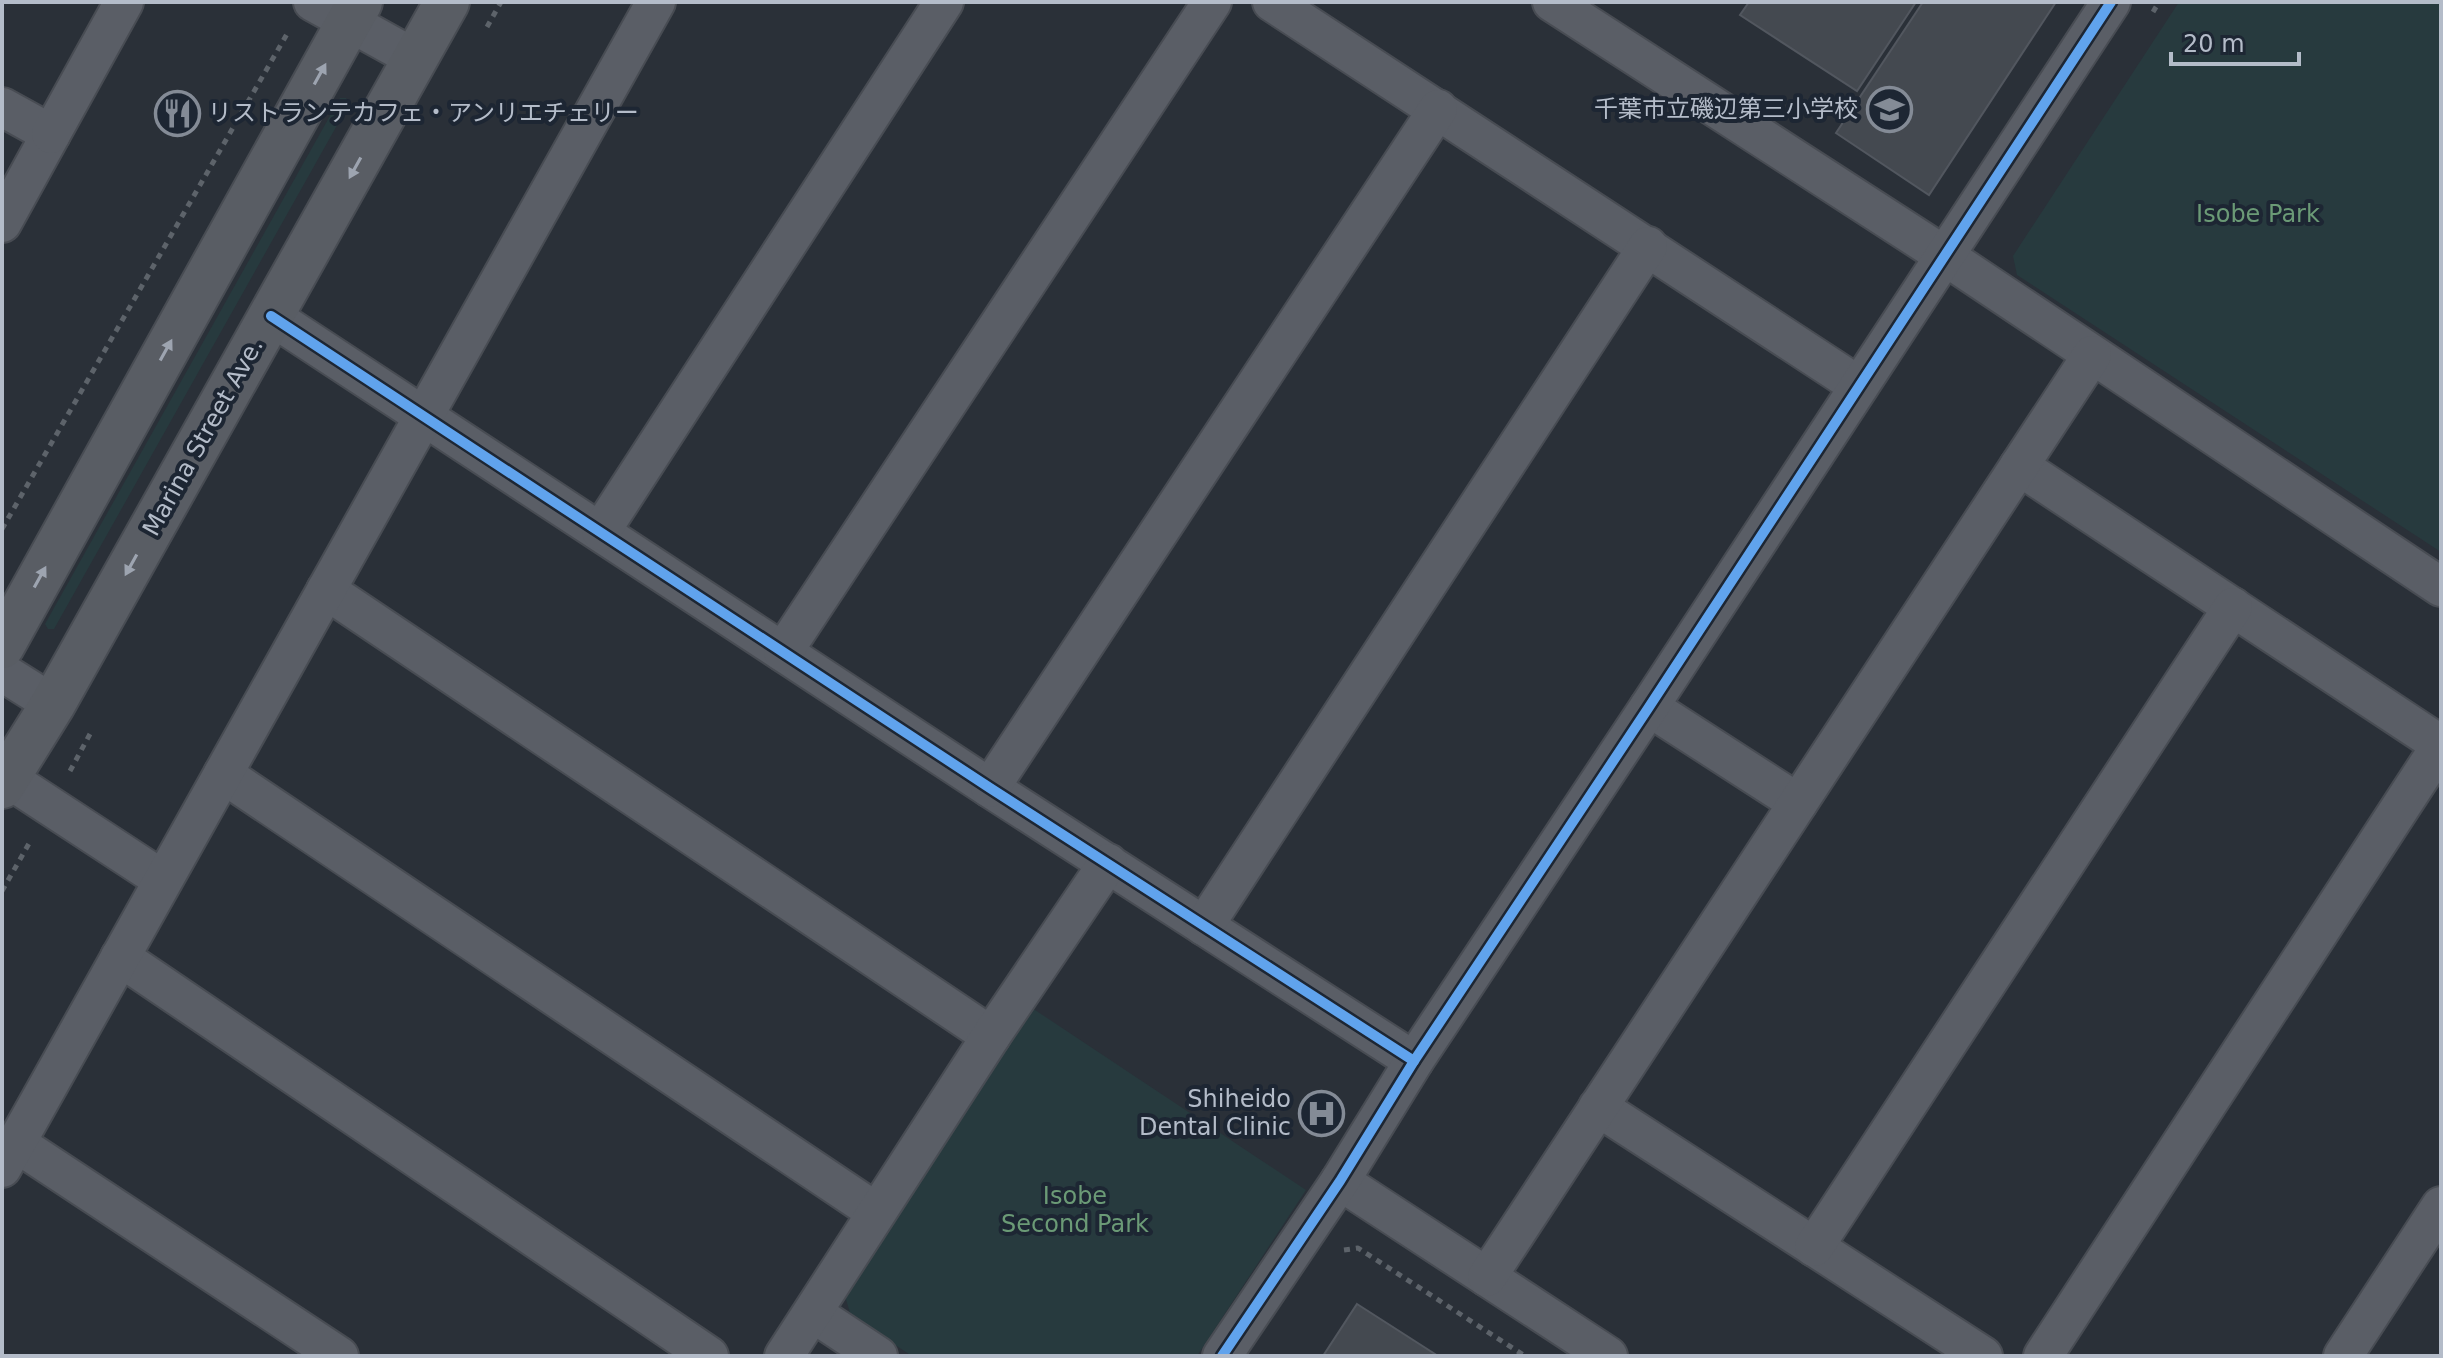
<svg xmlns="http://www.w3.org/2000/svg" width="2443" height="1358" font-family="'DejaVu Sans','Noto Sans JP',sans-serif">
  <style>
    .green { fill: #273a3e }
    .building { fill: #444950; stroke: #52575f; stroke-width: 2 }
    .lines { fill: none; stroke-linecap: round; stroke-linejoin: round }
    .street-casing { stroke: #484c53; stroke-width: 42 }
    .secondary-casing { stroke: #484c53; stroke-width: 48 }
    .path { stroke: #5d636a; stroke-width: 5; stroke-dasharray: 6 6; stroke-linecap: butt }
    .street { stroke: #5a5e66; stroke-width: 38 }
    .secondary { stroke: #595d64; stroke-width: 44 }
    .cycleway-casing { stroke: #1d2633; stroke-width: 15 }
    .cycleway { stroke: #60a3ed; stroke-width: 10 }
    .oneway { fill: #9da4b0 }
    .labels { text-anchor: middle; stroke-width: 8; stroke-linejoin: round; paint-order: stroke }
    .poi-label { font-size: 24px; fill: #b4bcc9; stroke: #1d2633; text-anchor: end }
    .park-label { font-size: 24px; fill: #6b9a76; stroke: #1d2633 }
    .street-label { font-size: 24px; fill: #b4bcc9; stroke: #1d2633 }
  </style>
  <rect width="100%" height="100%" fill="#2a3038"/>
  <g class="green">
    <polygon points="2179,2 2441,2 2441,552 2017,275 2013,256"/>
    <polygon points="340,98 346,98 349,104 54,629 48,629 45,624"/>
    <polygon points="1032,1008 1306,1190 1197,1356 912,1356 851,1316 845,1296"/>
  </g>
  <g class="building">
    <polygon points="1749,2 1916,2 1857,91 1740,15"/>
    <polygon points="1923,2 2056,2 1929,195 1836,133"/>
    <polygon points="1357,1304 1438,1356 1323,1356"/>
  </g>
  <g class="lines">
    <defs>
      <g id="street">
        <polyline points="313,2 416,59"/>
        <polyline points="1272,2 1859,386"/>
        <polyline points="1552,2 1945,256 2441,587"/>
        <polyline points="2,107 51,134 2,223"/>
        <polyline points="51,134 124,2"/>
        <polyline points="271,316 990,788 1414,1061"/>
        <polyline points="2019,466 2441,745 2043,1356"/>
        <polyline points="601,531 944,2"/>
        <polyline points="326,590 991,1036"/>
        <polyline points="783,652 1212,2"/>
        <polyline points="2,672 53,704"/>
        <polyline points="1649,707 1798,803"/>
        <polyline points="223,774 876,1212"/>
        <polyline points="7,778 163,880"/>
        <polyline points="990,788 1438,109"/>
        <polyline points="1204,926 1648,246"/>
        <polyline points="120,957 709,1356"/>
        <polyline points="1598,1107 1983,1356"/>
        <polyline points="16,1143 339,1356"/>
        <polyline points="2,1168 656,2"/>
        <polyline points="1340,1181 1608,1356"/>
        <polyline points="1814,1247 2233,607"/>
        <polyline points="1487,1277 2092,355"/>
        <polyline points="813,1313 878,1356"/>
        <polyline points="784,1356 991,1036 1108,863"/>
        <polyline points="1222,1356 1340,1181 1414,1061 1649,707 2111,2"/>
        <polyline points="2343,1356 2441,1206"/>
      </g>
      <g id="secondary">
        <polyline points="2,646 360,2"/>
        <polyline points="2,786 53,704 447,2"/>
      </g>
    </defs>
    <use href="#street" class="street-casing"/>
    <use href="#secondary" class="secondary-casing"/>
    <g class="path">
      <polyline points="2153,12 2159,2"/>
      <polyline points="487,27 501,2"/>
      <polyline points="2,529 287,34"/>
      <polyline points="70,771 90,734"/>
      <polyline points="2,891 31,840"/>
      <polyline points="1344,1250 1358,1248 1525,1356"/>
    </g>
    <use href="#street" class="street"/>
    <use href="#secondary" class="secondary"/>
    <defs>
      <g id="cycleway">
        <polyline points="271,316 990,788 1414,1061"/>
        <polyline points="1222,1356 1340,1181 1414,1061 1649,707 2111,2"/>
      </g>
    </defs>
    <use href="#cycleway" class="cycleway-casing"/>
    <use href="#cycleway" class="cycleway"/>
  </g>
  <defs><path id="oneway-solid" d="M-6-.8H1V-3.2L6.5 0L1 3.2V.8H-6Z" transform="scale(2)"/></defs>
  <g class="oneway">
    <use href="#oneway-solid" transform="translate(320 74) rotate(-61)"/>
    <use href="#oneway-solid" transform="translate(355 168) rotate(119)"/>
    <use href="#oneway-solid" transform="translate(166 350) rotate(-61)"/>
    <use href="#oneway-solid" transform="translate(131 565) rotate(119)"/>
    <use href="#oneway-solid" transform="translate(40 577) rotate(-61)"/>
  </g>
  <defs>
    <symbol id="school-ring" viewBox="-11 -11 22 22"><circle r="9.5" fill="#1d2633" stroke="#848b96" stroke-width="1.5"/><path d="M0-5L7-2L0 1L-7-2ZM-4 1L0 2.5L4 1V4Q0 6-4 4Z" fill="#848b96"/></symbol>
    <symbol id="restaurant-ring" viewBox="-11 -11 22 22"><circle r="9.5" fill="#1d2633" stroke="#848b96" stroke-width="1.5"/><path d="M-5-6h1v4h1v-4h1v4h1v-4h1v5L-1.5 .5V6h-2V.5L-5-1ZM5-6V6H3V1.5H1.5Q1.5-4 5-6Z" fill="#848b96"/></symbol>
    <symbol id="hospital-ring" viewBox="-11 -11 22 22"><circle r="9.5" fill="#1d2633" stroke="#848b96" stroke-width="1.5"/><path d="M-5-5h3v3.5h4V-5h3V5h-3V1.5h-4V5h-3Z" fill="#848b96"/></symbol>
  </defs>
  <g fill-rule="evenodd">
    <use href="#school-ring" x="1864" y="84" width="51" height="51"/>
    <use href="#restaurant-ring" x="152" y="88" width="51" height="51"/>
    <use href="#hospital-ring" x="1296" y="1088" width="51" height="51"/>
  </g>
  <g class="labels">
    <g class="poi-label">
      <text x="1858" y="117">千葉市立磯辺第三小学校</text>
      <text x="208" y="121" text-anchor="start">リストランテカフェ・アンリエチェリー</text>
      <text x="1291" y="1107">Shiheido<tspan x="1291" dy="28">Dental Clinic</tspan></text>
    </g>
    <g class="park-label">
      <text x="2258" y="222">Isobe Park</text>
      <text x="1075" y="1204">Isobe<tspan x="1075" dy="28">Second Park</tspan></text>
    </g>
    <g class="street-label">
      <text transform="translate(203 437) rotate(-61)" y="8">Marina Street Ave.</text>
    </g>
  </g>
  <rect width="2443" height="1358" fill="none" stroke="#b4bcc9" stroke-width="8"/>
  <path d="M2171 52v12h128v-12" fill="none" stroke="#b4bcc9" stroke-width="4"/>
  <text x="2183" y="52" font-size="24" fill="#b4bcc9" stroke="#1d2633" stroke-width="6" paint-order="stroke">20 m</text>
</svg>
